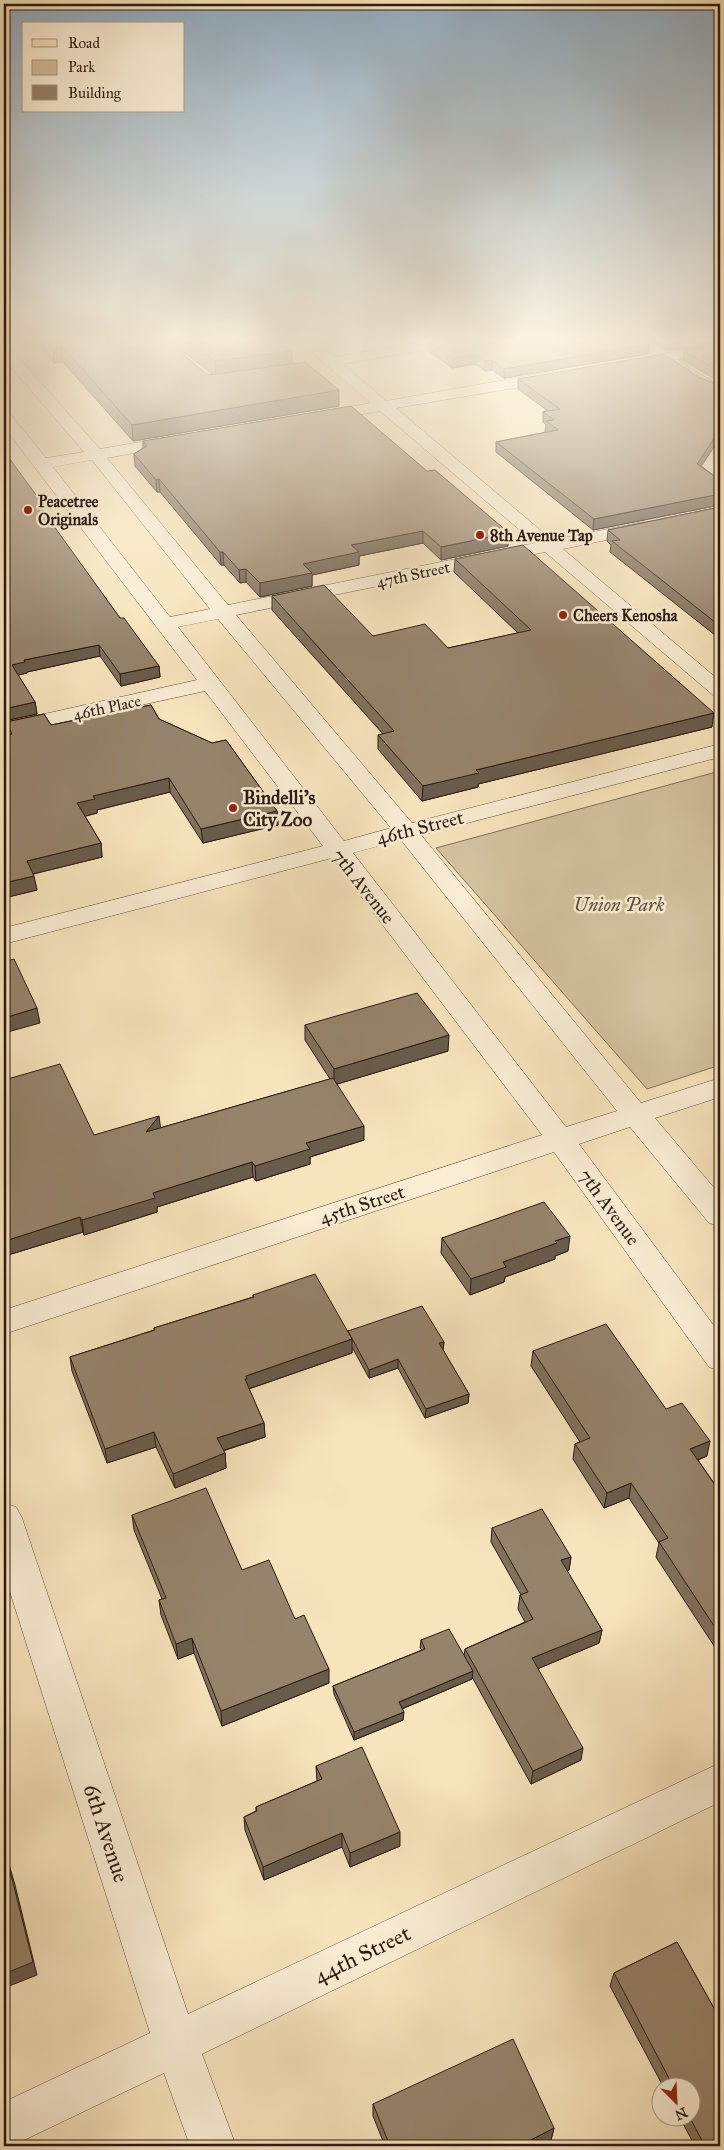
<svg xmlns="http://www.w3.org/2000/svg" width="724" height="2150" font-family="'IM FELL Great Primer',serif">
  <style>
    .green { fill: #d4c2a0; stroke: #806e59 }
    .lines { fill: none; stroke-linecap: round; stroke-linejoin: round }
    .minor-casing { stroke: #5f4c3d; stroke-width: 1 }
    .major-casing { stroke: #2c1a12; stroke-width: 1 }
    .minor { fill: #faedd4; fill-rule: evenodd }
    .major { fill: #f7e4bd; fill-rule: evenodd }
    .wall { fill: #81715c; stroke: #2c1a12; fill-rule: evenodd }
    .shaded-wall { fill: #695c4b; stroke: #2c1a12 }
    .building { fill: #96836b; stroke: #2c1a12 }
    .poi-dot { fill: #8f2418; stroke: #faedd4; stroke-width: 2 }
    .labels { text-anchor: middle; stroke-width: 5; stroke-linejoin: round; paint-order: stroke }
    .far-poi-label { font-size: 16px; font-weight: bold; fill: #2c1a12; stroke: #faedd4; text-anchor: start }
    .far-street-label { font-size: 16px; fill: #2c1a12; stroke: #faedd4 }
    .poi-label { font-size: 19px; font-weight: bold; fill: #2c1a12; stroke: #faedd4; text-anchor: start }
    .street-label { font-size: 19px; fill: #2c1a12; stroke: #faedd4 }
    .park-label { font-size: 19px; font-style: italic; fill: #5e4c3d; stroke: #faedd4 }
    .near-street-label { font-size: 22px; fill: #2c1a12; stroke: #faedd4 }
  </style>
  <rect width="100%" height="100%" fill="#f7e4bd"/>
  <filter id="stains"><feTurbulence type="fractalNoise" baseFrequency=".004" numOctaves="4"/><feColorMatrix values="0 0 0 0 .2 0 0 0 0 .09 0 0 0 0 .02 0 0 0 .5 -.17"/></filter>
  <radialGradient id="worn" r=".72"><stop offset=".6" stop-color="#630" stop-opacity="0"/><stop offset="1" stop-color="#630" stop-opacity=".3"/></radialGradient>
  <polygon class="green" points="720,771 720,1065 647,1089 436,848"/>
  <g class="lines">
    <defs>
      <g id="minor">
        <path d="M298,340H313L334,357L434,340H448L445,346L440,347L343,364L386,401L556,371L561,373L564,376L561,379L556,381L396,408L552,540L643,522L649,523L652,527L649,531L563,549L720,681V697L713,695L545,552L236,615L412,823L720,744V757L421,835L641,1103L720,1078V1097L655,1118L720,1195V1226L709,1223L630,1127L579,1144L720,1334V1371L709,1367L554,1152L4,1334V1310L542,1135L332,858L4,944V928L323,846L205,691L4,735V723L197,680L4,427V412L10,414L46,458L84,452L4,359V346L9,347L100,449L181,435L187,437L189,440L187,443L107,458L228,605L535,543L380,411L319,422L313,420L311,417L313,414L370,403ZM92,460L210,609L170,617L53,467ZM218,619L391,828L344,841L178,627ZM401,840L617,1111L566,1127L353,853Z"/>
        <polygon points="720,344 720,352 635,367 630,366 628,363 630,360 635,359"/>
        <polygon points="4,1503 16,1507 22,1518 188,2014 720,1763 720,1802 202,2054 236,2146 190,2146 164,2073 20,2142 11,2146 4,2146 4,2102 150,2033 4,1573"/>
      </g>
      <polygon id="major" points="630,340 647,340 710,380 720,384 720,394 700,386"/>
    </defs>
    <use href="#minor" class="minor-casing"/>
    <use href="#major" class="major-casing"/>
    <use href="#minor" class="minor"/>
    <use href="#major" class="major"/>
  </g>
  <g class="wall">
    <path d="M34,340H279L292,364L339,406L133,441L63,362L54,363ZM181,352L185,353L213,375H210L205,373Z"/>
    <polygon points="650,340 720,340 720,343 668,351"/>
    <polygon points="429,341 649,344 648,354 504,378 492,370 485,371 476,364 452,368 429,351"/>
    <polygon points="720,344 720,382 683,360 684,351"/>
    <polygon points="700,378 720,385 720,438 701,466 720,480 720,505 593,530 496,452 496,442 547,432 545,432 546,425 543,422 543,412 548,411 518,389 518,379"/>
    <polygon points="143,441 508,546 441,560 423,543 359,556 359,565 312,575 312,586 260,597 246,582 240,583 224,565 221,565 160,492 157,492 135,466 134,454 143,448"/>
    <polygon points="42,503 43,512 120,618 159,666 160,677 121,686 100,656 27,672 27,673 18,675 35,702 37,714 4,721"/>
    <polygon points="720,507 720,639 610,552 611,545 607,541 608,530"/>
    <polygon points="455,559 712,727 478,784 478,787 422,801 378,749 378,735 383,734 272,610 272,596 373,636 448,648 518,633 454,572"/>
    <polygon points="151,705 159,719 212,743 226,740 277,811 278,825 203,843 170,792 97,810 97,813 85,816 101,843 102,857 33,874 37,890 4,898 4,736 7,735 6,722 44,714 51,725"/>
    <polygon points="305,1025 448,1051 337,1084 364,1140 310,1157 310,1164 256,1181 253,1177 157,1207 157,1212 84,1235 83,1232 8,1255 4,1245 4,1080 94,1135 160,1128 330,1079 305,1040"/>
    <polygon points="442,1238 568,1251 555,1256 555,1259 505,1277 504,1282 470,1295 441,1253"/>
    <polygon points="253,1295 348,1331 444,1342 443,1350 469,1394 468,1403 425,1418 398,1368 369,1378 352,1347 352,1353 249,1389 264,1423 265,1437 223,1451 225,1453 226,1468 175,1488 156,1447 107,1463 72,1371 70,1357 154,1330 154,1328 253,1297"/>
    <polygon points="533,1351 666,1409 707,1456 698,1460 720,1492 720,1655 656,1557 659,1543 629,1498 604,1508 573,1459 575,1444 580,1442 531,1366"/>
    <polygon points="132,1515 242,1570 295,1619 329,1683 222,1726 194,1653 178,1659 161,1615 159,1600 162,1599 134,1530"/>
    <polygon points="492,1528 571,1557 569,1570 567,1571 602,1630 599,1643 537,1669 581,1760 531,1784 472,1677 472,1679 402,1709 403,1720 354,1740 334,1694 333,1686 422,1650 420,1648 421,1640 464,1656 465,1649 525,1622 518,1609 520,1595 521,1595 491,1542"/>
    <polygon points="316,1766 400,1846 350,1867 342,1847 264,1880 245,1830 244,1817 256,1811 256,1807 317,1781"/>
    <polygon points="677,1942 720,2019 720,2146 695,2146 680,2118 692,2118 692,2088 664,2088 610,1986 614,1973"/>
    <polygon points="373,2104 554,2128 551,2140 539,2146 385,2146 373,2116"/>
  </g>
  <g class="shaded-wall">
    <polygon points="171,340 173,340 174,352 170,343"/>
    <polygon points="679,340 720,340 720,343 668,351 669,341"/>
    <polygon points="649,344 648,354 504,378 504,369"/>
    <polygon points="62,346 63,362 54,363 53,348"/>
    <polygon points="292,351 292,367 216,377 215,361"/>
    <polygon points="476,355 476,364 452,368 453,358"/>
    <polygon points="492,360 492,370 485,371 485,361"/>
    <polygon points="339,390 339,406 133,441 132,425"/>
    <polygon points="720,429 720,438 696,474 697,464"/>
    <polygon points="159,479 160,492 157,492 156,480"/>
    <polygon points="720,494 720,505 593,530 594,519"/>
    <polygon points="42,503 44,514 38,504"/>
    <polygon points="423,531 423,543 359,556 359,565 312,575 312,586 260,597 260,583 303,564 351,545"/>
    <polygon points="509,533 508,546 441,560 441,547"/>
    <polygon points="220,552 223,552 224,565 221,565"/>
    <polygon points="246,569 246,582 240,583 239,570"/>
    <polygon points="99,645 100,656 27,672 27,673 14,676 12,665 24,660"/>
    <polygon points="159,666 160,677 121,686 120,674"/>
    <polygon points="35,702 37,714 4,721 4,709"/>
    <polygon points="714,713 712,727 478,784 478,787 422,801 423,786 476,770"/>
    <polygon points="169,778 170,792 97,810 97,813 79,818 77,803 93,796"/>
    <polygon points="277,811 278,825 203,843 201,829"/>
    <polygon points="101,843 102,857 29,875 27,861"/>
    <polygon points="34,876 37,890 4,898 4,883"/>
    <polygon points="37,1008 40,1023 4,1033 4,1018"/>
    <polygon points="449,1035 448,1051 334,1085 334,1069"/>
    <polygon points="159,1116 161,1131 146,1132"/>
    <polygon points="364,1126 364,1140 310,1157 310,1164 256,1181 255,1166 306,1143"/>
    <polygon points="252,1162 253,1177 157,1207 157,1212 84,1235 82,1220 153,1193"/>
    <polygon points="80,1217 83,1232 8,1255 5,1241"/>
    <polygon points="570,1236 568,1251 555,1256 555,1259 505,1277 504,1282 470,1295 471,1279 503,1262 555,1241"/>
    <polygon points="352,1339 352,1353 248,1389 245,1379 246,1376"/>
    <polygon points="444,1342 443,1350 438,1352 439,1343"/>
    <polygon points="398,1359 398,1368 369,1378 369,1370"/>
    <polygon points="469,1394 468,1403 425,1418 426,1409"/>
    <polygon points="264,1423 265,1437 218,1452 217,1438"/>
    <polygon points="154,1432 156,1447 107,1463 105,1449"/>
    <polygon points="710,1441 707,1456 687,1464 690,1449"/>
    <polygon points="225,1453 226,1468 175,1488 173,1474"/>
    <polygon points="631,1483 629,1498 604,1508 607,1493"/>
    <polygon points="571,1557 569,1570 560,1574 561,1560"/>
    <polygon points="602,1630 599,1643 530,1672 532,1658"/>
    <polygon points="192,1638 194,1653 178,1659 176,1644"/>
    <polygon points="329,1669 329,1683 222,1726 221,1711"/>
    <polygon points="473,1671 472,1679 399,1710 399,1702"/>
    <polygon points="404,1712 403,1720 354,1740 354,1732"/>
    <polygon points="583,1748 581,1760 531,1784 533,1771"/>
    <polygon points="400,1832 400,1846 350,1867 350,1853"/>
    <polygon points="342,1833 342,1847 264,1880 263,1867"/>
    <polygon points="4,1847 15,1885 37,1975 4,1988"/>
    <polygon points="554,2128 551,2140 539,2146 519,2146"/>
  </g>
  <g class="building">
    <polygon points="46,340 171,340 170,343 205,373 210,375 305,362 339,390 132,425 62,346 53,348"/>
    <polygon points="187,340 279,340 292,351 215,361"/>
    <polygon points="438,340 642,340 649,344 504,369 492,360 485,361 476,355 453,358 429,341"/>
    <polygon points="666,340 679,340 669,341"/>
    <polygon points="720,344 720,372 684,351"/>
    <polygon points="664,354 700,378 720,385 720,429 697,464 720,480 720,494 594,519 496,442 558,430 546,421 554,420 543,412 560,409 518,379"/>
    <polygon points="351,406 427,471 435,470 509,533 441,547 423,531 351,545 359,552 303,564 312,573 260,583 246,569 239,570 223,552 220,552 159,479 156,480 134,454 147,446 143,441"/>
    <polygon points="4,451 42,503 38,504 120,618 124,618 159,666 120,674 99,645 24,660 25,662 12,665 35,702 4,709"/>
    <polygon points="720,507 720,626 612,541 620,540 608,530"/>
    <polygon points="523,545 714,713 476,770 479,773 423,786 378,735 394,731 272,596 324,585 373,636 425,624 448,648 531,630 455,559"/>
    <polygon points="151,705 159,719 212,743 226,740 277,811 201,829 169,778 93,796 95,799 77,803 101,843 27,861 34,876 4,883 4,736 12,734 6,722 44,714 51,725"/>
    <polygon points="14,959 37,1008 4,1018 4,962"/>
    <polygon points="417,993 449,1035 334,1069 305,1025"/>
    <polygon points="60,1064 94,1135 159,1116 146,1132 333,1078 364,1126 306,1143 310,1149 255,1166 252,1162 153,1193 155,1198 82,1220 80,1217 5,1241 4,1238 4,1080"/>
    <polygon points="544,1202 570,1236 555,1241 557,1243 503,1262 506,1267 471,1279 442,1238"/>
    <polygon points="315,1274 352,1339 246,1376 247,1379 245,1379 264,1423 217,1438 225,1453 173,1474 154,1432 105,1449 70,1357 155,1330 154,1328 254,1297 253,1295"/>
    <polygon points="422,1306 444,1342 439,1343 469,1394 426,1409 398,1359 369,1370 348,1331"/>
    <polygon points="606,1324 666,1409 682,1403 710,1441 690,1449 720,1492 720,1635 659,1542 668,1538 631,1483 607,1493 575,1444 590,1438 533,1351"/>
    <polygon points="206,1488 242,1570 269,1560 295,1619 304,1615 329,1669 221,1711 192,1638 176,1644 159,1600 166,1598 132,1515"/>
    <polygon points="542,1509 571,1557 561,1560 602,1630 532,1658 583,1748 533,1771 465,1649 533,1619 520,1595 528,1592 492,1528"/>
    <polygon points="449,1629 473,1671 399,1702 404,1712 354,1732 333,1686 425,1649 421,1640"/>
    <polygon points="362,1747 400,1832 350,1853 342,1833 263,1867 244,1817 257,1811 256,1807 322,1779 316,1766"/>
    <polygon points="4,1848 10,1871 33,1962 4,1974"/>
    <polygon points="677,1942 720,2019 720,2146 705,2146 690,2118 692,2118 692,2088 674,2088 614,1973"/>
    <polygon points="513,2039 554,2128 519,2146 492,2146 491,2145 488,2146 390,2146 373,2104"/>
  </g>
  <linearGradient id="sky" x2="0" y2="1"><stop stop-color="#92acc0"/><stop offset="0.53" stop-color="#fbf3e1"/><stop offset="1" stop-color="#fbf3e1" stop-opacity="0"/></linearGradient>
  <rect width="724" height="641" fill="url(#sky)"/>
  <g class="poi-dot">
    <circle cx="28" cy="510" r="5"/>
    <circle cx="480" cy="535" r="5"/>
    <circle cx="563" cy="615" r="5"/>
    <circle cx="233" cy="808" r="5"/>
  </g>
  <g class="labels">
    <g class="far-poi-label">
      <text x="38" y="507">Peacetree<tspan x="38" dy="18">Originals</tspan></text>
      <text x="490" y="541">8th Avenue Tap</text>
      <text x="573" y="621">Cheers Kenosha</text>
    </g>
    <g class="far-street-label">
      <text transform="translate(413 574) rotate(-12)" y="6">47th Street</text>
      <text transform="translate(107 707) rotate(-12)" y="6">46th Place</text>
    </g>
    <g class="poi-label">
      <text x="243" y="804">Bindelli's<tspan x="243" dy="22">City Zoo</tspan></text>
    </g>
    <g class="street-label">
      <text transform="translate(420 827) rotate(-14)" y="7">46th Street</text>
      <text transform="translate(364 886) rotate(52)" y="7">7th Avenue</text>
      <text transform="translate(362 1204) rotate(-18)" y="7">45th Street</text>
      <text transform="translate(610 1207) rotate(54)" y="7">7th Avenue</text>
    </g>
    <g class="park-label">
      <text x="619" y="911">Union Park</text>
    </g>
    <g class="near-street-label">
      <text transform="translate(107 1833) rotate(72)" y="8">6th Avenue</text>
      <text transform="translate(362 1954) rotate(-26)" y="8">44th Street</text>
    </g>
  </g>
  <rect width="724" height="2150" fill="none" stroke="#f7e4bd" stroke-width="20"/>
  <rect x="5" y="5" width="714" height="2140" fill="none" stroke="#2c1a12" stroke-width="2.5"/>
  <rect x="10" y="10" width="704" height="2130" fill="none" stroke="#2c1a12"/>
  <rect x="22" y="22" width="162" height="90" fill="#faedd4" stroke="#a89986"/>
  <rect x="32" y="39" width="25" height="8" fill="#f7e4bd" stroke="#a89986"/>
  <text x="68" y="48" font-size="15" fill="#2c1a12">Road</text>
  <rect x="32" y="60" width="25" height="15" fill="#d4c2a0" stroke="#a89986"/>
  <text x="68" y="72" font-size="15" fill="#2c1a12">Park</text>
  <rect x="32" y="85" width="25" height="15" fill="#96836b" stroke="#a89986"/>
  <text x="68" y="98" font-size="15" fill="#2c1a12">Building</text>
  <g transform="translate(676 2102) rotate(156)"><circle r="24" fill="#faedd4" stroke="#a89986"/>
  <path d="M0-4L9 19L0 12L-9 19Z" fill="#8f2418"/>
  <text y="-8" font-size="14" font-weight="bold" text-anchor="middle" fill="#2c1a12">N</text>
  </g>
  <rect width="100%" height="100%" filter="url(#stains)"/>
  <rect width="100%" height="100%" fill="url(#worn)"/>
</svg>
